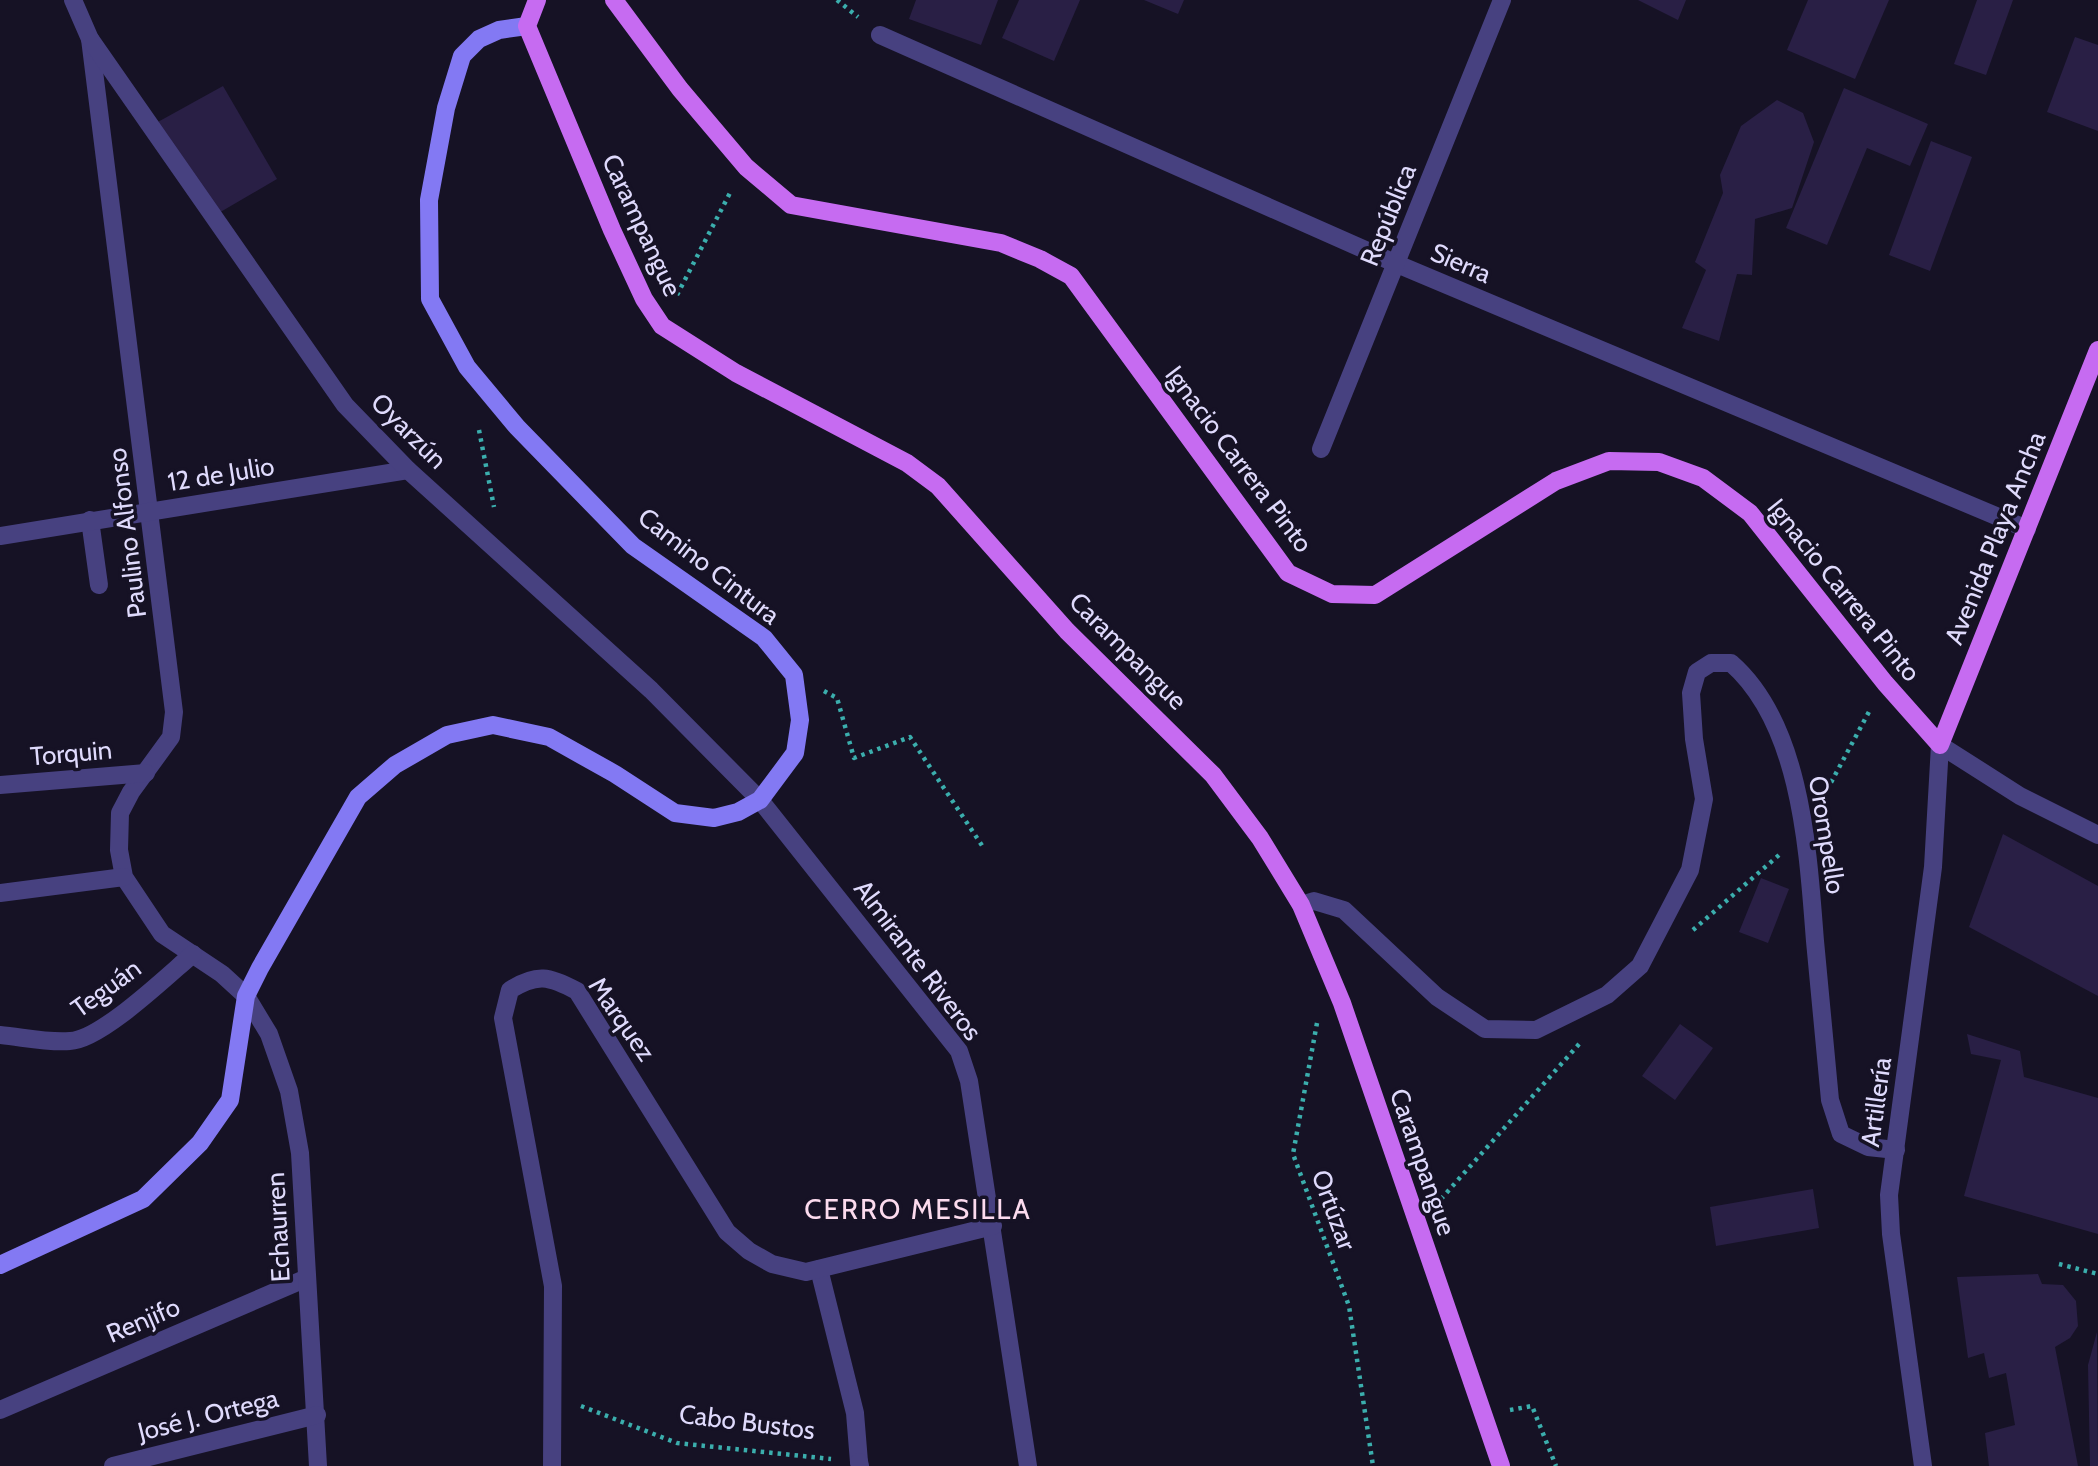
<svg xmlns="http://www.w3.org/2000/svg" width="2098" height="1466" font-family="Cabin,sans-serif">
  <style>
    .building { fill: #291f45 }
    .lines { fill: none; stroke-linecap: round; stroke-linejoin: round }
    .path { stroke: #3baead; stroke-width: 4.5; stroke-dasharray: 3.5 5; stroke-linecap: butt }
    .service { stroke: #474180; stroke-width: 18 }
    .pedestrian { stroke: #474180; stroke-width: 18 }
    .minor { stroke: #474180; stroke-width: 18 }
    .tertiary { stroke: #474180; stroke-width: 18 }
    .secondary { stroke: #8379f3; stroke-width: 18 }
    .primary { stroke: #c66bf1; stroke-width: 18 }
    .labels { text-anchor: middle; stroke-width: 7; stroke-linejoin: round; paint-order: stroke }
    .street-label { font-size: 26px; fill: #dfdafc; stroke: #161225 }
    .neighbourhood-label { font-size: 28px; letter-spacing: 2px; fill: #fcdbee; stroke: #161225 }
  </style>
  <rect width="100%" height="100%" fill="#161225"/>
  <g class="building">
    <polygon points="916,0 998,0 981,45 909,19"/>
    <polygon points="1019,0 1080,0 1054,61 1002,38"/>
    <polygon points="1144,0 1184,0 1178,14"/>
    <polygon points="1638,0 1686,0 1678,20"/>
    <polygon points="1808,0 1889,0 1855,79 1787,50"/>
    <polygon points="1977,0 2013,0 1986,75 1954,64"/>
    <polygon points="2075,37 2098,45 2098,131 2047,112"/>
    <polygon points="223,86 277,179 217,214 156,123"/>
    <polygon points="1844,88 1928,124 1910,166 1867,148 1827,245 1786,228"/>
    <polygon points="1777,100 1803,113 1814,142 1792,208 1755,219 1752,275 1737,274 1719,341 1682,328 1706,270 1695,262 1723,193 1720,175 1741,126"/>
    <polygon points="1931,141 1972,157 1930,271 1889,255"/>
    <polygon points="2003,834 2098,886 2098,996 1969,927"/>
    <polygon points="1761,878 1789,889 1768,943 1739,932"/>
    <polygon points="1680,1024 1713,1048 1675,1100 1642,1076"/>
    <polygon points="1967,1034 2020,1051 2024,1077 2098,1098 2098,1234 1964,1196 2001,1060 1971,1054"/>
    <polygon points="1813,1189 1819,1228 1716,1246 1710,1207"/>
    <polygon points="2038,1274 2042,1284 2063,1285 2076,1301 2078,1326 2070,1338 2055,1347 2078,1466 1989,1466 1985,1433 2015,1425 2006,1373 1989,1378 1984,1353 1968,1358 1957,1277"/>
    <polygon points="2097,1332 2098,1466 2090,1466 2088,1365"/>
  </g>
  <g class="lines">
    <g class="path">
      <polyline points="837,0 858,17"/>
      <polyline points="677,295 731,191"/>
      <polyline points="479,430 494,507"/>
      <polyline points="824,691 837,698 854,758 910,737 983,847"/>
      <polyline points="1827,790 1871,708"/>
      <polyline points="1693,930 1779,855"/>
      <polyline points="1317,1023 1293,1154 1349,1306 1373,1466"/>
      <polyline points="1441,1199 1580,1043"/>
      <polyline points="2059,1264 2098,1274"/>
      <polyline points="581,1406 677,1443 831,1459"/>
      <polyline points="1510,1410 1532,1406 1556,1466"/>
    </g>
    <polyline class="service" points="90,520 99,585"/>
    <g class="pedestrian">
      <polyline points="819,1269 855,1413 859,1462"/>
      <polyline points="0,1410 307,1278"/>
    </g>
    <g class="minor">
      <polyline points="880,35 1397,264 2027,529"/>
      <polyline points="90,39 174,712 171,737 131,792 120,813 119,850 124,877 162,934 222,974 246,996 269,1034 289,1091 300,1153 318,1466"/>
      <polyline points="1321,449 1502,0"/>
      <polyline points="0,536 408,470"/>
      <polyline points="1940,745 2020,796 2098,835"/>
      <polyline points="0,785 146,773"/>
      <polyline points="760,800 959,1051 969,1081 1028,1466"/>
      <polyline points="0,893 124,877"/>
      <path d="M0,1035C22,1037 48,1043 70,1041C101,1040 168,975 193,954"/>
      <polyline points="859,1462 860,1466"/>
      <polyline points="113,1466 317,1415"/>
      <path d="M552,1466L553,1286L503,1018L510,990C537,973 549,976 577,991L727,1232L749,1251L772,1264L806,1272L993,1226"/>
    </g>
    <g class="tertiary">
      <polyline points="73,0 90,39 345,405 408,470 651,690 760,800"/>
      <path d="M1301,905L1314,901L1344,910L1437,997L1485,1029L1536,1030L1607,995L1640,966L1690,870L1704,799L1694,739L1691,693L1697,672L1711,663H1731C1802,725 1808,853 1815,941C1820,994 1825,1047 1830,1100L1841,1134L1868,1147L1896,1150"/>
      <polyline points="1923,1466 1891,1234 1889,1195 1933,867 1940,745"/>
    </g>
    <polyline class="secondary" points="0,1265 143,1199 200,1143 230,1100 246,996 260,968 358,797 395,765 447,735 493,725 549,737 615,774 675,813 714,818 738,812 760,800 795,753 800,720 794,675 764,638 633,546 517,427 467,367 430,299 429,200 446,108 462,56 479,39 499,30 527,26"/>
    <g class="primary">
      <polyline points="537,0 527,26 612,230 644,299 662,326 736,373 907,463 938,486 1067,631 1213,775 1260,838 1301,905 1342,1003 1501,1466"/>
      <polyline points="614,0 680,89 746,167 791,205 1001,243 1040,259 1071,276 1288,573 1332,594 1375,595 1556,481 1609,461 1659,462 1703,478 1750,513 1885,683 1940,745 2098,350"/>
    </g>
  </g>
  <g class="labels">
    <g class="street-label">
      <text transform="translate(1388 215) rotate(-68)" y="9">República</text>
      <text transform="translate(642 225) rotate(65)" y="9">Carampangue</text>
      <text transform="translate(1461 263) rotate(23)" y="9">Sierra</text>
      <text transform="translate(409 431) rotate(45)" y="9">Oyarzún</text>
      <text transform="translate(1239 459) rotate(53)" y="9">Ignacio Carrera Pinto</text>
      <text transform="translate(221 474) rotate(-9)" y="9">12 de Julio</text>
      <text transform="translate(127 533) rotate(-97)" y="9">Paulino Alfonso</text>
      <text transform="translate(1995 538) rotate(-68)" y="9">Avenida Playa Ancha</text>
      <text transform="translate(709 566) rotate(38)" y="9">Camino Cintura</text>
      <text transform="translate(1844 590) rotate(51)" y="9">Ignacio Carrera Pinto</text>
      <text transform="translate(1128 651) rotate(45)" y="9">Carampangue</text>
      <text transform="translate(71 753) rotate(-5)" y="9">Torquin</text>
      <text transform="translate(1827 835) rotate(81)" y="9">Orompello</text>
      <text transform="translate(918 960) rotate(53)" y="9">Almirante Riveros</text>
      <text transform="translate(106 988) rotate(-36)" y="9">Teguán</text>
      <text transform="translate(622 1019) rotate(55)" y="9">Marquez</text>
      <text transform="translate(1876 1102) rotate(-82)" y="9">Artillería</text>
      <text transform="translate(1423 1162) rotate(71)" y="9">Carampangue</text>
      <text transform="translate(1334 1210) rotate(70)" y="9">Ortúzar</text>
      <text transform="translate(278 1227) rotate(-93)" y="9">Echaurren</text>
      <text transform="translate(143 1320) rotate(-23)" y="9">Renjifo</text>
      <text transform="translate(208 1415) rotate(-14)" y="9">José J. Ortega</text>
      <text transform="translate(747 1422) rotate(7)" y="9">Cabo Bustos</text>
    </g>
    <g class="neighbourhood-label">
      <text x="918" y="1219">CERRO MESILLA</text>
    </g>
  </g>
</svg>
